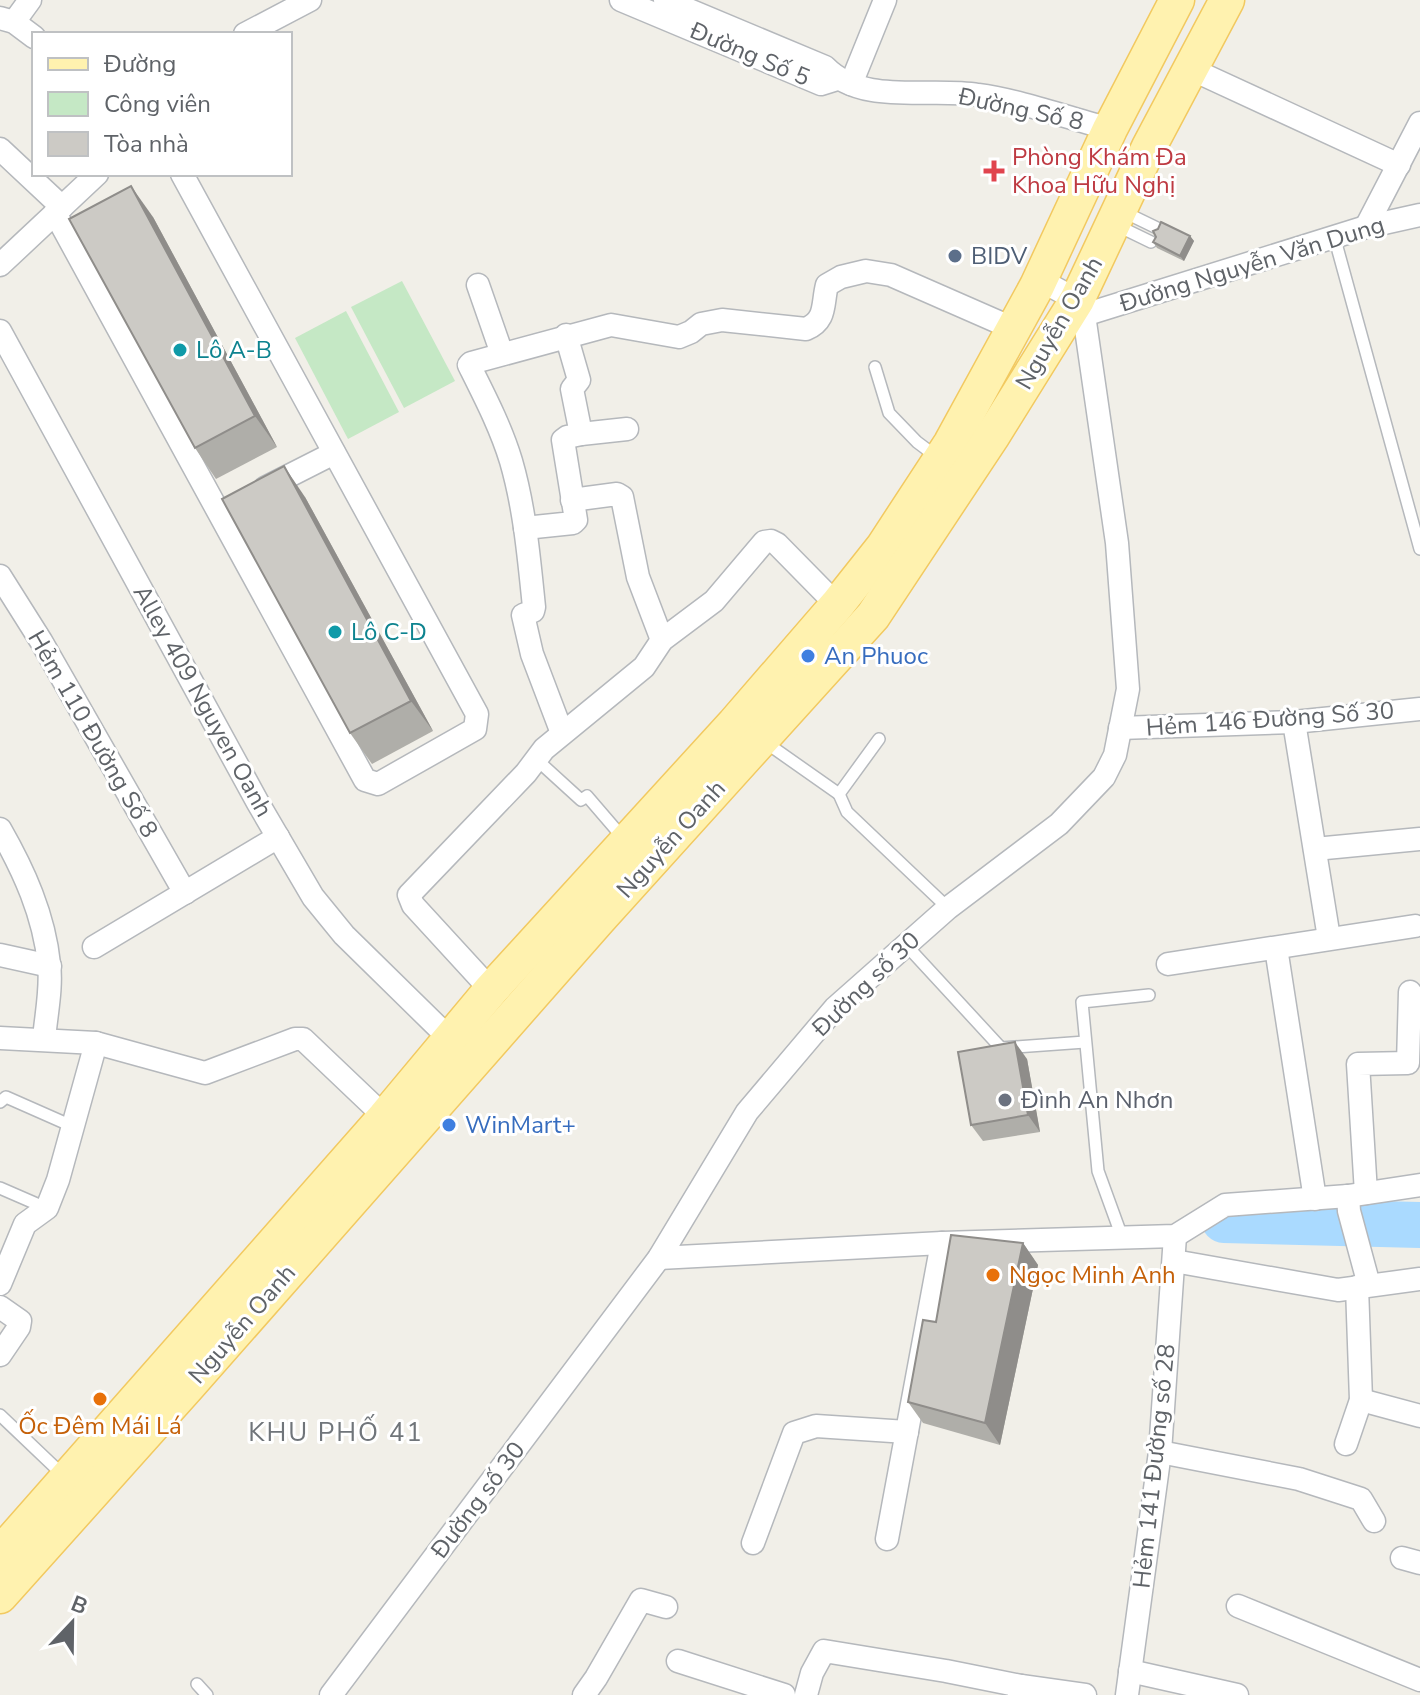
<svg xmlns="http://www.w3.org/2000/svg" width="1420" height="1695" font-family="'Nunito Sans',sans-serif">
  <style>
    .green { fill: #c5e8c5 }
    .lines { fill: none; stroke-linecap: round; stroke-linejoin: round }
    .river { stroke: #aadaff; stroke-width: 46 }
    .lane-casing { stroke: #b5b8bc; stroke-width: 14 }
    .street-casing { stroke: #b5b8bc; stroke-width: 25 }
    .primary-casing { stroke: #f2c960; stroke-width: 37 }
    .lane { stroke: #fff; stroke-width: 11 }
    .street { stroke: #fff; stroke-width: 22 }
    .primary { stroke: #fff2af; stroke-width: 34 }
    .wall { fill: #afaea9 }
    .shaded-wall { fill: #8f8d8a }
    .building { fill: #cccac5; stroke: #8f8d8a; stroke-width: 2 }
    .health-dot { fill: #e0444e; stroke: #fff; stroke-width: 3 }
    .service-dot { fill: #5c6f8a; stroke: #fff; stroke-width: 3 }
    .culture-dot { fill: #0f9aa8; stroke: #fff; stroke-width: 3 }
    .shop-dot { fill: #3f7fe0; stroke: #fff; stroke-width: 3 }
    .worship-dot { fill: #6b7280; stroke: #fff; stroke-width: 3 }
    .food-dot { fill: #e8710a; stroke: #fff; stroke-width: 3 }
    .labels { text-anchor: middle; stroke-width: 6; stroke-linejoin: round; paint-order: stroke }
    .street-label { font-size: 24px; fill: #5f6368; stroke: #fff }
    .health-label { font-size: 24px; fill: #be3a42; stroke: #fff; text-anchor: start }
    .service-label { font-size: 24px; fill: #4e5e75; stroke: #fff; text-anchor: start }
    .culture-label { font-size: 24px; fill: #0d838f; stroke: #fff; text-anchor: start }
    .shop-label { font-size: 24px; fill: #366cbe; stroke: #fff; text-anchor: start }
    .worship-label { font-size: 24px; fill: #5b616d; stroke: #fff; text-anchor: start }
    .food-label { font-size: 24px; fill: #c56008; stroke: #fff; text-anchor: start }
    .neighbourhood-label { font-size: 26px; letter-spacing: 2px; fill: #70757a; stroke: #fff }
  </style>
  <rect width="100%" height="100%" fill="#f1efe8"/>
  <g class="green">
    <polygon points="402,281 455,381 404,408 351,307"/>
    <polygon points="346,311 399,412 348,439 295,338"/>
  </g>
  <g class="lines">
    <polyline class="river" points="1224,1220 1420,1225"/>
    <defs>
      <g id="lane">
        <polyline points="1124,212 1157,228"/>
        <polyline points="1116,225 1151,242"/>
        <polyline points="1334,236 1420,549"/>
        <polyline points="875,367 889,413 917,442 937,457"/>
        <polyline points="765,742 839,794 879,739"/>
        <polyline points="536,759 581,800 587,796 624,839"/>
        <polyline points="839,794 847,812 948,908"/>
        <polyline points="906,945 1001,1048 1085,1042"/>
        <polyline points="0,1102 6,1097 74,1127"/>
        <polyline points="0,1188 46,1208"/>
        <polyline points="1122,1237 1098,1171 1082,1002 1149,995"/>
        <polyline points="0,1415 63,1475"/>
        <polyline points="197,1684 207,1695"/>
      </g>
      <g id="street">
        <polyline points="621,0 821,84 837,79"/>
        <path d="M665,0L825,67C863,106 929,87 978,95C1022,101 1068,118 1110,129"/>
        <polyline points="0,18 14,22 34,37"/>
        <polyline points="14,22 30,0"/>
        <polyline points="245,34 310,0"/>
        <polyline points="1191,69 1399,165"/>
        <polyline points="851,84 885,0"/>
        <polyline points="0,149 62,207"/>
        <polyline points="55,213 365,780 378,784 475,729 477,714 182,174"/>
        <polyline points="1366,227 1420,123"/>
        <polyline points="0,265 97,174"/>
        <polyline points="478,285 502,354"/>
        <polyline points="1084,315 1366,227 1420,215"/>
        <polyline points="0,331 258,803 313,897 344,935 449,1038"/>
        <polyline points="581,434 627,429"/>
        <polyline points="265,488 334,453"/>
        <polyline points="572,500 617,494 622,497 638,577 662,640"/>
        <polyline points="525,528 573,523 576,520 563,440 567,437 581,434 572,389 579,380 566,335"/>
        <polyline points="0,576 41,641 185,893"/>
        <polyline points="1294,722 1329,938"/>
        <polyline points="1120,728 1294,722 1420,709"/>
        <path d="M562,733L532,654L523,615L533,611L534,607C529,559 525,509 511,461C501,428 485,397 469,365L471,363L611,325L679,337L691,332L701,324L722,320L806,329C827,320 822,304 827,285L841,277L866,271L891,275L1012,328"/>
        <path d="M0,829C24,871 44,915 49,964C52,988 46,1015 44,1039"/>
        <polyline points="1315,849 1420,839"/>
        <polyline points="94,947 278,837"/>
        <polyline points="1276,948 1315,1199"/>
        <polyline points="0,955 50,966"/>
        <polyline points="1168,964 1415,926"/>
        <polyline points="491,990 413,905 409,895 526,773 544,749 644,667 662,640 714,601 764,542 771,541 777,544 837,605"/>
        <polyline points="0,1038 96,1043 205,1073 295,1039 303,1039 385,1117"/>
        <polyline points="1366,1193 1358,1064 1408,1063 1410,992"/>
        <polyline points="1348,1196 1349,1211 1369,1285"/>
        <polyline points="659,1258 942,1243 1175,1236 1225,1205 1348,1196 1420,1185"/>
        <polyline points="1174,1261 1338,1290 1420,1279"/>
        <polyline points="0,1284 25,1224 47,1208 58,1180 96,1043"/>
        <polyline points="0,1307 20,1321 19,1327 0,1355"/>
        <polyline points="1361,1400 1420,1416"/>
        <polyline points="1346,1444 1361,1400 1357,1287"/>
        <polyline points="1160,1452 1299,1479 1361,1499 1374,1521"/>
        <polyline points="887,1539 942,1243"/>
        <polyline points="753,1543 794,1433 816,1426 907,1432"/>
        <polyline points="1402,1558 1420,1563"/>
        <polyline points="1238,1606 1420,1680"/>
        <polyline points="678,1661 784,1695"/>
        <polyline points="1130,1671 1237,1695"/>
        <polyline points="331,1695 659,1258 747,1112 835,1008 948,908 1059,824 1104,777 1115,755 1128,689 1117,543 1084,315 1077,300 1040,280"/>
        <polyline points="584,1695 596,1678 641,1600 666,1607"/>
        <polyline points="806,1695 812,1673 824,1651 946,1671 1021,1686"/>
        <polyline points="1019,1695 1021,1686 1085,1695"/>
        <polyline points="1127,1695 1160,1452 1175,1236"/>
      </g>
      <g id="primary">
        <polyline points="0,1554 385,1117 491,990 734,724 837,605 883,547 951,443 1037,286 1110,129 1177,0"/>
        <polyline points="0,1596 189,1385 599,919 873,616 993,435 1077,300 1149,147 1227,0"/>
      </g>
    </defs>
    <use href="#lane" class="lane-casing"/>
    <use href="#street" class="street-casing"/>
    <use href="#primary" class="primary-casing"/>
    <use href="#lane" class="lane"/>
    <use href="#street" class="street"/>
    <use href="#primary" class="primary"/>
  </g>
  <g class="wall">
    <polygon points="153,217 277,447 216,479 195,448"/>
    <polygon points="1190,236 1194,241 1184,261 1157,248 1153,242"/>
    <polygon points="305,497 433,731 372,764 350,733"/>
    <polygon points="1027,1059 1040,1132 983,1141 971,1125"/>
    <polygon points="1023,1243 1038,1265 1000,1445 923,1423 908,1402 936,1322"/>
  </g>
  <g class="shaded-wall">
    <polygon points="131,186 153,217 277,447 255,416"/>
    <polygon points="1190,236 1194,241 1184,261 1180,256"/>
    <polygon points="284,466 305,497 433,731 411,701"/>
    <polygon points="1015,1042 1027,1059 1040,1132 1028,1115"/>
    <polygon points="1023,1243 1038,1265 1000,1445 985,1423"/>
  </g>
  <g class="building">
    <polygon points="131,186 255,416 195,448 69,219"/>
    <polygon points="1161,222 1190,236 1180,256 1153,242 1156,237 1153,231 1158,229"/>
    <polygon points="284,466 411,701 350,733 222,499"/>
    <polygon points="1015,1042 1028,1115 971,1125 958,1052"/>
    <polygon points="951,1235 1023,1243 985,1423 908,1402 923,1320 936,1322"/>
  </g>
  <path class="health-dot" d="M990 159h8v8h8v8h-8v8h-8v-8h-8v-8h8z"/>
  <circle class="service-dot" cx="955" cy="256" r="8"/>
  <g class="culture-dot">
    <circle cx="180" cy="350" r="8"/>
    <circle cx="335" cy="632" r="8"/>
  </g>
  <g class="shop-dot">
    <circle cx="808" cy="656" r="8"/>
    <circle cx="449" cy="1125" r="8"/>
  </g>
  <circle class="worship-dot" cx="1005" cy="1100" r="8"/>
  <g class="food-dot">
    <circle cx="993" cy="1275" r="8"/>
    <circle cx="100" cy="1399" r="8"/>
  </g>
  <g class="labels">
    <g class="street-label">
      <text transform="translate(750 54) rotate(23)" y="8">Đường Số 5</text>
      <text transform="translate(1021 109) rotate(12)" y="8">Đường Số 8</text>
      <text transform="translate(1252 264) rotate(-17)" y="8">Đường Nguyễn Văn Dung</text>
      <text transform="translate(1059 323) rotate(-60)" y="8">Nguyễn Oanh</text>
      <text transform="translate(203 701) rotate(61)" y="8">Alley 409 Nguyen Oanh</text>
      <text transform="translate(1270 719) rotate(-4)" y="8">Hẻm 146 Đường Số 30</text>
      <text transform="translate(93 734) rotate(60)" y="8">Hẻm 110 Đường Số 8</text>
      <text transform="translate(671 839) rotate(-48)" y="8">Nguyễn Oanh</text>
      <text transform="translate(866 984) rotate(-44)" y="8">Đường số 30</text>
      <text transform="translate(242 1324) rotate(-49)" y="8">Nguyễn Oanh</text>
      <text transform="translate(1154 1466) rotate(-84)" y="8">Hẻm 141 Đường số 28</text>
      <text transform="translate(478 1500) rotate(-53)" y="8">Đường số 30</text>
    </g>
    <g class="health-label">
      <text x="1012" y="165">Phòng Khám Đa<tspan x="1012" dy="28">Khoa Hữu Nghị</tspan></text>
    </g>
    <g class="service-label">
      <text x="971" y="264">BIDV</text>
    </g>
    <g class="culture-label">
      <text x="196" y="358">Lô A-B</text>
      <text x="351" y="640">Lô C-D</text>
    </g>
    <g class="shop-label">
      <text x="824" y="664">An Phuoc</text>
      <text x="465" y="1133">WinMart+</text>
    </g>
    <g class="worship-label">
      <text x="1021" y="1108">Đình An Nhơn</text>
    </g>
    <g class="food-label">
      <text x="1009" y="1283">Ngọc Minh Anh</text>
      <text x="100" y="1434" text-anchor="middle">Ốc Đêm Mái Lá</text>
    </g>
    <g class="neighbourhood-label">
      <text x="336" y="1441">KHU PHỐ 41</text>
    </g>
  </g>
  <rect x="32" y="32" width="260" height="144" fill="#ffffff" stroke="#bfc1c3" stroke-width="2"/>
  <rect x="48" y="58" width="40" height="12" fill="#fff2af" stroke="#bfc1c3" stroke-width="2"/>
  <text x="104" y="72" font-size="24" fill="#5f6368">Đường</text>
  <rect x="48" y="92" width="40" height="24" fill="#c5e8c5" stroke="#bfc1c3" stroke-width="2"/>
  <text x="104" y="112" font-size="24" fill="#5f6368">Công viên</text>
  <rect x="48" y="132" width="40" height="24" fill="#cccac5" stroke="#bfc1c3" stroke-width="2"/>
  <text x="104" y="152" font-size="24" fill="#5f6368">Tòa nhà</text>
  <g transform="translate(72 1623) rotate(22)" stroke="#ffffff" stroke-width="6" paint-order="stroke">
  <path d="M0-6L14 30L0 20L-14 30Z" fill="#5f6368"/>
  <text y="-12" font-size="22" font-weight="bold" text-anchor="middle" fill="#5f6368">B</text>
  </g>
</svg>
